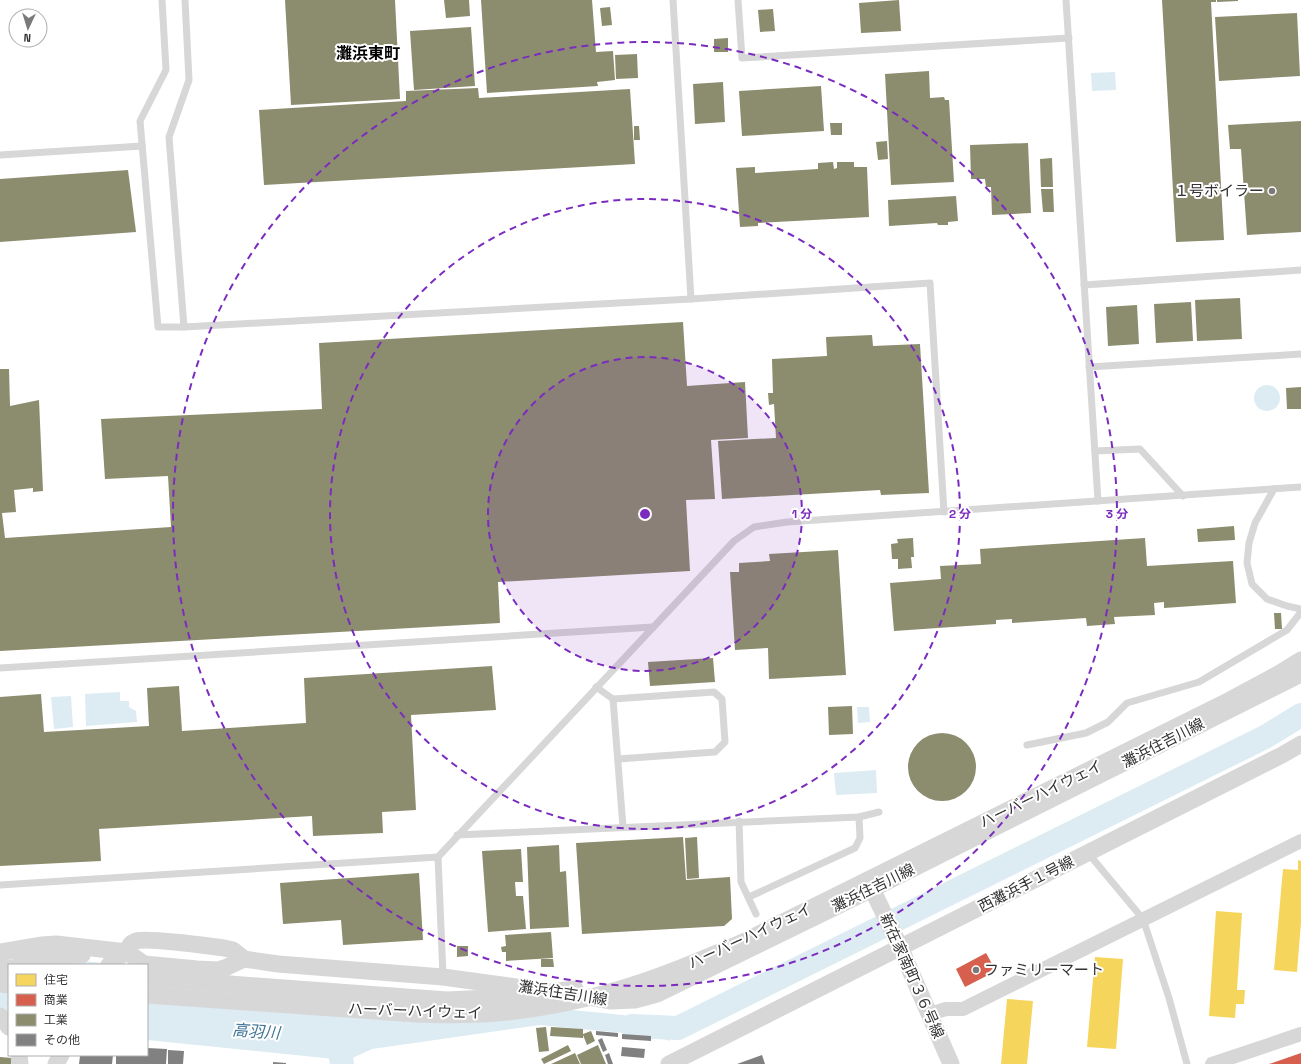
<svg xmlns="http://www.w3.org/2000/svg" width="1301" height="1064" font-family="'Space Grotesk','Noto Sans JP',sans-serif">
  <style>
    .water { fill: #ddebf3 }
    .homes { fill: #f6d55c }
    .shops { fill: #d6604d }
    .industry { fill: #8c8c6e }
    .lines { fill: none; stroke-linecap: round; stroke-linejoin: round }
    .river { stroke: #ddebf3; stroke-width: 24 }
    .building { fill: #818181 }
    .service { stroke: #d7d7d7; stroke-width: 7 }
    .minor { stroke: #d7d7d7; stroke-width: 14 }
    .tertiary { stroke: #d7d7d7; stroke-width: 17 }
    .tertiary-bridge { stroke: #d7d7d7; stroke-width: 17 }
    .ring { fill: none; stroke: #7b2cbf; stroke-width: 2; stroke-dasharray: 7 5 }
    .poi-dot { fill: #7a7a7a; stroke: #fff; stroke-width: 1.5 }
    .labels { text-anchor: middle; stroke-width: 4; stroke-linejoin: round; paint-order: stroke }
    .poi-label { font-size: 15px; fill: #333; stroke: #fff; text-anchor: end }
    .street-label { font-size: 15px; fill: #333; stroke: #fff }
    .neighbourhood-label { font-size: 16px; font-weight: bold; fill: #000; stroke: #fff }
    .water-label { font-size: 16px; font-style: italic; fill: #3f7597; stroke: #fff }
    .centre { fill: #7b2cbf; stroke: #fff; stroke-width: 2 }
    .ring-label { font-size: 12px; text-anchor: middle; font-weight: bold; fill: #7b2cbf; stroke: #fff; stroke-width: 4; stroke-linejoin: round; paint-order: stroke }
  </style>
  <rect width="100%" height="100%" fill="#fff"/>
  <g class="water">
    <polygon points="1115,72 1116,90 1092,91 1091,73"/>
    <circle cx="1267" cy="398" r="13"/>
    <polygon points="120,692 120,701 129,701 129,707 136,711 137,722 86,726 85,694"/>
    <polygon points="71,696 73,727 54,729 51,697"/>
    <polygon points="857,707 869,707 870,722 858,723"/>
    <polygon points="876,770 877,793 836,795 834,773"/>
    <polygon points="0,953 125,965 9,965 9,1027 0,1026"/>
    <polygon points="147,967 662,1019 670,1041 655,1036 540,1025 372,1049 346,1061 334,1059 147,1040"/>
  </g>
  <g class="homes">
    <polygon points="1298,860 1301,861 1301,923 1297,972 1274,970 1283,869 1298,870"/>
    <polygon points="1216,911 1242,913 1237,990 1245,990 1244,1004 1236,1004 1235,1018 1209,1016"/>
    <polygon points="1095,957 1123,959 1116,1049 1087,1047"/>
    <polygon points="1007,999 1033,1001 1027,1064 1001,1064"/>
  </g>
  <g class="shops">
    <polygon points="986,953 996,971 965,987 956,969"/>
    <polygon points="1301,1053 1301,1064 1269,1064"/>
  </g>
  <g class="industry">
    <polygon points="285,0 395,0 400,99 291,105"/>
    <polygon points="444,0 469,0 470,16 446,18"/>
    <polygon points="481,0 592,0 596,52 613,51 615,80 597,82 598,86 487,93"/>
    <polygon points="899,0 901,31 861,33 859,3"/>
    <polygon points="1162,0 1216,0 1216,2 1211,2 1224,240 1176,242"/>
    <polygon points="1217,0 1238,0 1238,1 1217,2"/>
    <polygon points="610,7 612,25 602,26 600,8"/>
    <polygon points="773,9 775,31 760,32 758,10"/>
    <polygon points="1297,13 1300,76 1219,81 1215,17"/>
    <polygon points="471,27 475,86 414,90 410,31"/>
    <polygon points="728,38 728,52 714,52 714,39"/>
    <polygon points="637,54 638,78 616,79 615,55"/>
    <polygon points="929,71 930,98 944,97 945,100 949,100 954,182 891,185 885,74"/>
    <polygon points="723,82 725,122 695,124 693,84"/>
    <polygon points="821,86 824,131 742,136 739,91"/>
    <polygon points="478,88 479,98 630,89 635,164 264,185 259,110 406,101 406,91"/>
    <polygon points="1301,121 1301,232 1247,235 1241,149 1230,149 1228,125"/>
    <polygon points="830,123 842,123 842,135 831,135"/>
    <polygon points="634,126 639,126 640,140 634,140"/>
    <polygon points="887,141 888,159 878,160 876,142"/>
    <polygon points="1028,143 1031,213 992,215 991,187 986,187 985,179 971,179 970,145"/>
    <polygon points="1052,158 1053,187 1041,187 1040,159"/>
    <polygon points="833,162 834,169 837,168 837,162 854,162 854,167 867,167 869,217 758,223 758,226 740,227 736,168 755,167 755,173 818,169 818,163"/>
    <polygon points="128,170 136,232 0,242 0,179"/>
    <polygon points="1041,189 1053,189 1054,212 1043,212"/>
    <polygon points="956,196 958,221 948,222 948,225 938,225 937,223 889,226 888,200"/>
    <polygon points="1240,298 1242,339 1197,341 1195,300"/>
    <polygon points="1191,302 1193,341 1156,343 1154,304"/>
    <polygon points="1137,305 1139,344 1108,346 1106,307"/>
    <polygon points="683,322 687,386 745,382 748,438 711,440 715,499 686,500 690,571 498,582 500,623 0,651 0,369 9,369 10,406 39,400 43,491 33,492 33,488 14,490 16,512 2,513 5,538 171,527 168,476 105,479 101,419 322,409 319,343"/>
    <polygon points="872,335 873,346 920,344 929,493 881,495 880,490 722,499 718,441 776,438 774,404 769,405 768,393 773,393 772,359 827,356 826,337"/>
    <polygon points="1301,387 1301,409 1287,409 1286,388"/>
    <polygon points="1234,526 1235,540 1198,542 1197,529"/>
    <polygon points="913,538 914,557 911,557 912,568 898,569 898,559 892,559 891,544 898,543 897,539"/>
    <polygon points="1145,538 1147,566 1233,561 1236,603 1164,608 1164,602 1154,603 1155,615 1114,617 1115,624 1087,626 1086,618 1012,623 1012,619 996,620 996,624 894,631 890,583 941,579 940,566 981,564 980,549"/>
    <polygon points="838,550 846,675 769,679 768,648 735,650 730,572 739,572 739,563 770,561 769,554"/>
    <polygon points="1274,613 1281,613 1282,629 1275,629"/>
    <polygon points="713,658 715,682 650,686 648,662"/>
    <polygon points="492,666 496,710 411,715 416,810 382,812 383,833 313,836 312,816 99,829 101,861 0,866 0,697 41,694 44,732 149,726 147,688 179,686 182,731 306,723 304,678"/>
    <polygon points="852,706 853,734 829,735 828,707"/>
    <circle cx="942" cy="767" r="34"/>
    <polygon points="683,837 686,880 730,877 732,919 724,926 582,934 576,843"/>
    <polygon points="697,837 699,878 687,879 685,838"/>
    <polygon points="559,845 560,872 566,871 569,927 530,929 527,847"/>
    <polygon points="521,849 523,882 515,882 516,896 523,896 526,929 488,932 482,851"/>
    <polygon points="419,873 423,940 343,945 341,920 283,924 280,883"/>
    <polygon points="551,932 553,958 506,961 506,952 502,952 501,947 506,946 505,935"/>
    <polygon points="457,946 468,946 468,956 457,957"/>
    <polygon points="541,959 553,959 554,967 541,967"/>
    <polygon points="546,1027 549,1051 539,1052 536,1028"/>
    <polygon points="551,1027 583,1029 583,1034 591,1031 595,1041 587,1045 583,1035 583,1038 550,1036"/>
    <polygon points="568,1045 571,1051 544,1064 541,1059"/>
    <polygon points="598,1045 606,1064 581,1064 577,1055"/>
    <polygon points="575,1053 580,1064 551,1064"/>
    <polygon points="0,1057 12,1058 11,1064 0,1064"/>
  </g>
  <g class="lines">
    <g class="river">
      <polyline points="632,1026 678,1028 1265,737 1301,715"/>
      <polyline points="337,1037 342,1064"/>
    </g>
  </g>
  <g class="building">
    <polygon points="596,1031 618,1033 618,1037 596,1035"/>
    <polygon points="622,1034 651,1036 651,1041 622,1039"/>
    <polygon points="602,1038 607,1050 603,1052 598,1040"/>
    <polygon points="622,1047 645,1049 644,1058 621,1056"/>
    <polygon points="147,1048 167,1049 166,1064 116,1064 116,1055 147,1055"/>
    <polygon points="168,1050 184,1051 183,1064 168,1064"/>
    <polygon points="609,1053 613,1064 608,1064 605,1055"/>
    <polygon points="87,1055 113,1055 112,1064 79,1064 80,1056 87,1056"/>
    <polygon points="762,1055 765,1064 737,1064"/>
    <polygon points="273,1062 286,1063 286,1064 273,1064"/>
  </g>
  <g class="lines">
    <g class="service">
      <polyline points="162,0 166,70 140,121 158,327 184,327"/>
      <polyline points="185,0 189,80 169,137 184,327 691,299 930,283 944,512"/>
      <polyline points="673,0 691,299"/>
      <polyline points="738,0 742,58 1069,38"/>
      <polyline points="1066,0 1098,501"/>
      <polyline points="0,155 142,146"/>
      <polyline points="1084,285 1301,270"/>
      <polyline points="1089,367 1301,354"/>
      <polyline points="1095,451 1140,449 1183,496"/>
      <polyline points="1274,489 1255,523 1249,543 1247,563 1252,584 1267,599 1287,606 1301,609"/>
      <polyline points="0,668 653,627"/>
      <polyline points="596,687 613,699 714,692 722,699 725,742 715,752 618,759"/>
      <polyline points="613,699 623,827"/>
      <polyline points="1027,745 1086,733 1108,722 1127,703 1199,682 1287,630 1301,612"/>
      <polyline points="739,821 741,882 756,914"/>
      <polyline points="457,835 859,817 879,812"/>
      <polyline points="1088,853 1143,919 1169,998 1187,1064"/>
      <polyline points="0,885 438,857"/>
      <polyline points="749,897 855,848 860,838 859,817"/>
      <polyline points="443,976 438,857 734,541 754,527 787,522 1301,487"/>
    </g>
    <g class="minor">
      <polyline points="930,1014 946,1009 963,1009 1301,841"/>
      <polyline points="1212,1064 1301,1034"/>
    </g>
    <g class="tertiary">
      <polyline points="872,889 900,947 951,1064"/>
      <polyline points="0,952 42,945 56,944 127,952 144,964 197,969 218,970 227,967 244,959 278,964 443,977 545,991"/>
      <path d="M127,952C128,947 130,943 136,941C148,937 208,946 224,948L233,950L244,959"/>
      <polyline points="19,965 56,957 82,955"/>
      <polyline points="109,965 115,959 127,952"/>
      <polyline points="0,984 9,985"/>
      <polyline points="587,997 610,1001 635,1000 657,994 872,889 1301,674"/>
      <polyline points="0,1016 9,1027"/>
      <polyline points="19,1055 20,1064"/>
      <polyline points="56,1064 61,1055"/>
      <polyline points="669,1064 1282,755 1301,744"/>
    </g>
    <g class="tertiary-bridge">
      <polyline points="0,968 9,968"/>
      <polyline points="147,978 447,1000 511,997 575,989"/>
      <path d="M147,995L417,1014C444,1015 470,1015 496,1013C545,1009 595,998 642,982C676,971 710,956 743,942L1230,700L1280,673L1301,660"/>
    </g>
  </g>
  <circle cx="645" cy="514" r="157" fill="#7b2cbf" fill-opacity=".12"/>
  <g class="ring">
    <circle cx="645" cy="514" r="157"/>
    <circle cx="645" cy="514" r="315"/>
    <circle cx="645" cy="514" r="472"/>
  </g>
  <g class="poi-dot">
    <circle cx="1272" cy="191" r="4"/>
    <circle cx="976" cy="970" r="4"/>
  </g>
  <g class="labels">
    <g class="poi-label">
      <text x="1264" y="196">１号ボイラー</text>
      <text x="984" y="975" text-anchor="start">ファミリーマート</text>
    </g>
    <g class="street-label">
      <text transform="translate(1163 743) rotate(-27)" y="5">灘浜住吉川線</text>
      <text transform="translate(1041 794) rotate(-26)" y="5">ハーバーハイウェイ</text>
      <text transform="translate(1026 884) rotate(-27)" y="5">西灘浜手１号線</text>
      <text transform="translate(873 888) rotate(-26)" y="5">灘浜住吉川線</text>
      <text transform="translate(750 936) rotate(-25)" y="5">ハーバーハイウェイ</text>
      <text transform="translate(912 976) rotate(66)" y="5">新在家南町３６号線</text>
      <text transform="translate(563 993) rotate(9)" y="5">灘浜住吉川線</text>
      <text transform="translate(415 1011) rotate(2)" y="5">ハーバーハイウェイ</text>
    </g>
    <g class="neighbourhood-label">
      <text x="368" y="59">灘浜東町</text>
    </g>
    <g class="water-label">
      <text transform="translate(256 1031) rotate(4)" y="6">高羽川</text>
    </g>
  </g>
  <circle cx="645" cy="514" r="6" class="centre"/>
  <g class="ring-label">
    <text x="802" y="518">1 分</text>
    <text x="960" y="518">2 分</text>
    <text x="1117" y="518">3 分</text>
  </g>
  <rect x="8" y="964" width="140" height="92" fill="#ffffff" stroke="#adadad"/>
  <rect x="16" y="974" width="20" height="12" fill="#f6d55c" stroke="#adadad"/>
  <text x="44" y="984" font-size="12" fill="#333333">住宅</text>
  <rect x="16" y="994" width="20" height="12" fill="#d6604d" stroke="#adadad"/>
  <text x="44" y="1004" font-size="12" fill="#333333">商業</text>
  <rect x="16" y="1014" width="20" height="12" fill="#8c8c6e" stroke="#adadad"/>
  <text x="44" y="1024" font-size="12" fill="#333333">工業</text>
  <rect x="16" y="1034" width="20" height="12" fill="#818181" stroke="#adadad"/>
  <text x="44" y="1044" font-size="12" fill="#333333">その他</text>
  <g transform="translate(28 28) rotate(184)"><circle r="19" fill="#ffffff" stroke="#adadad"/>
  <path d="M0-3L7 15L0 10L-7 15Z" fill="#7a7a7a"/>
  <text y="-6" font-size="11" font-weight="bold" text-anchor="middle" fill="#333333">N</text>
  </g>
</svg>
